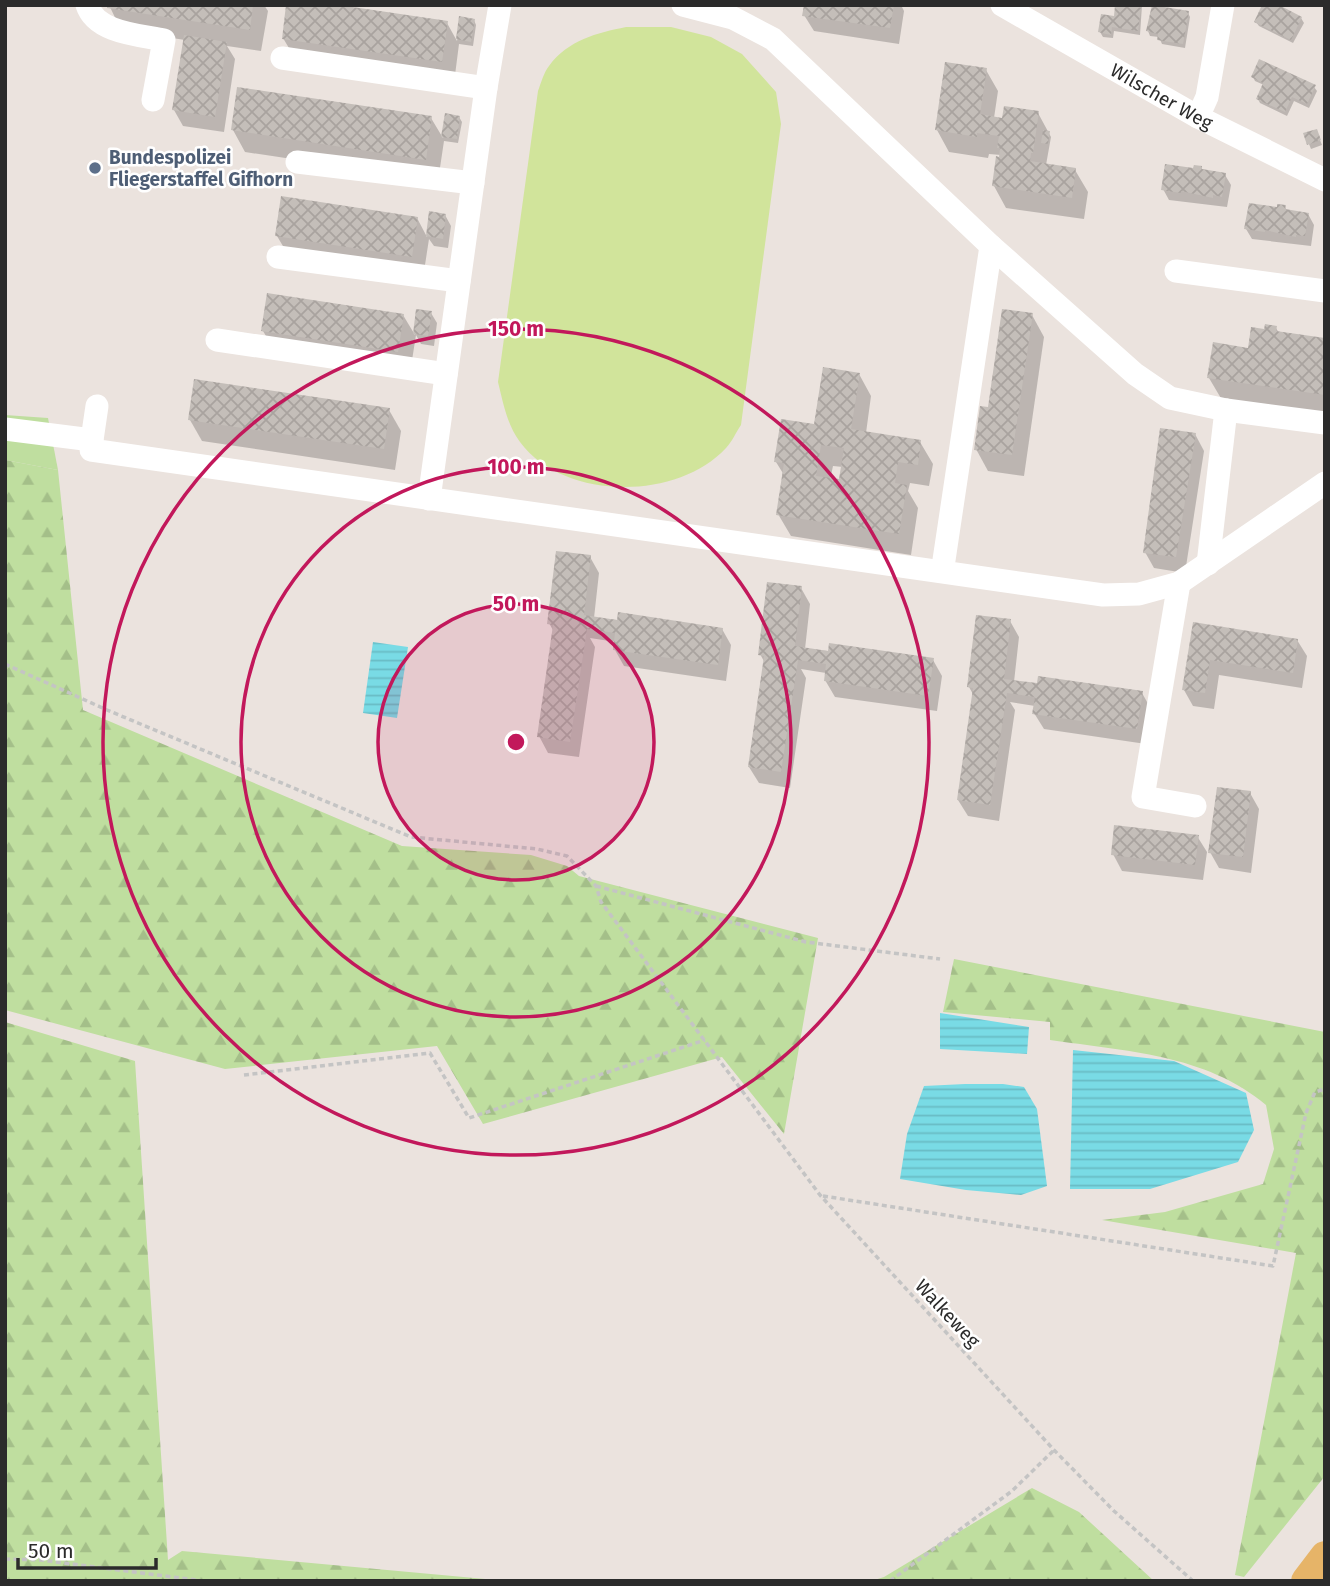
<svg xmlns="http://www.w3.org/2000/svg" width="1330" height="1586" font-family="'Fira Sans',sans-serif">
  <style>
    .grass { fill: #bfde9f }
    .forest { fill: url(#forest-firs) }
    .pitch { fill: #d1e49b }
    .water { fill: url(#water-rules) }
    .shadow { fill: #0003; fill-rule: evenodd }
    .building { fill: url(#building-cross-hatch); fill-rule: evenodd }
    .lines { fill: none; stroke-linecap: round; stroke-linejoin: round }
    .path { stroke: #c4c4c4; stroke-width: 3.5; stroke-dasharray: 5 3.5; stroke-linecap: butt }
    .minor { stroke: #fff; stroke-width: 23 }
    .major { stroke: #e6b468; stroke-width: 30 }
    .ring { fill: none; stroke: #c2185b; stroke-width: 3.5 }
    .service-dot { fill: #5c6f8a; stroke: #fff; stroke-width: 2.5 }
    .labels { text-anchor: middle; stroke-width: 5; stroke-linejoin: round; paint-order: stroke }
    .street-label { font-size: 19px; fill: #2b2b2b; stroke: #fff }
    .service-label { font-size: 19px; font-weight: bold; fill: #4e5e75; stroke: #fff; text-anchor: start }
    .centre { fill: #c2185b; stroke: #fff; stroke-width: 3.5 }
    .ring-label { font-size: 21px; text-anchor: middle; font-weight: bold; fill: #c2185b; stroke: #fff; stroke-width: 5; stroke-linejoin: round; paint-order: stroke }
  </style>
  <defs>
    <pattern id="forest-firs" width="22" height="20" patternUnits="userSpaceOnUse" patternTransform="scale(1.75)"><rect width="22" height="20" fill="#bfde9f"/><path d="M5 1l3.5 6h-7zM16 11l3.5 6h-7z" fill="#a4bf89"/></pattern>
    <pattern id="water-rules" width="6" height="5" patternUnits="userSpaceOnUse" patternTransform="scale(1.75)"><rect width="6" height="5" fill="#79dbe5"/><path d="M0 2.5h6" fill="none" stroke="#69bcc5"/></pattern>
    <pattern id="building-cross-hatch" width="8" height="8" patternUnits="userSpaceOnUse" patternTransform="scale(1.75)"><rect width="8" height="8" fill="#c4beb9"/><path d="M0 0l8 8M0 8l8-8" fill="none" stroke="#a9a39f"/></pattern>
  </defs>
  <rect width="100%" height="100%" fill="#ebe3de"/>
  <polygon class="grass" points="5,415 48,418 58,470 5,460"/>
  <g class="forest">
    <polygon points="5,460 58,470 83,710 402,846 531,855 567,866 579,876 818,938 784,1134 722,1057 483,1124 437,1046 225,1069 5,1010"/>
    <path d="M954,959L1325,1032V1476L1244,1577L1235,1575L1296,1253L1102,1220L1165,1212L1263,1184L1274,1149L1266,1105C1206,1054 1124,1051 1050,1040V1022L943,1012Z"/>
    <polygon points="5,1022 135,1061 168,1560 182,1551 507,1581 5,1581"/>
    <polygon points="1032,1488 1079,1512 1154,1581 871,1581 884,1577"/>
  </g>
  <path class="pitch" d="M626,27H671L711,37L742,54L776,92L781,124L741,425C736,432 732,442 726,448C677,501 564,501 520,442C507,425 503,402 498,382L538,91C541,83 544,72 549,66C568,40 597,33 626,27Z"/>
  <g class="water">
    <polygon points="373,642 408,647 397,718 363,713"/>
    <polygon points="940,1013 1029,1027 1027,1054 940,1049"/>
    <polygon points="1073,1050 1174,1061 1246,1093 1254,1130 1238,1162 1150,1189 1070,1189"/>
    <polygon points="965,1084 1003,1084 1024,1087 1037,1109 1047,1186 1021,1195 966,1190 900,1179 907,1134 924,1086"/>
  </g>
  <g class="shadow">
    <polygon points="109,5 264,5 268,11 261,51 227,46 235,59 224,132 183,126 174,110 185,40 121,30"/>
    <polygon points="806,5 901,5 904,11 899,44 814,31 804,15"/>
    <polygon points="1117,5 1142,5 1140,35 1114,31 1113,38 1103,37 1100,32 1115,18"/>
    <polygon points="1188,13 1190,17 1185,48 1162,44 1159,37 1150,36 1148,31"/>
    <polygon points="460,18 474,20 476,25 473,46 459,44 454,83 296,60 283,38 447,23 457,41"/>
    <polygon points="1301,18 1304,23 1293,43 1259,26 1256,22"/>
    <polygon points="986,70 998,91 994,118 1003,120 1038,113 1051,137 1046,165 1075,170 1088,192 1084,219 1006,208 994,186 1001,155 989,154 988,158 949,152 937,130"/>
    <polygon points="1253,77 1314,87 1317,91 1309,108 1294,101 1287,116 1260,103 1258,99 1264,85 1255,81"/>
    <polygon points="446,115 459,117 462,122 458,143 444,141 438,181 245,152 233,130 431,118 443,138"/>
    <polygon points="1318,135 1322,145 1311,149 1309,144"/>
    <polygon points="1201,168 1203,171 1225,175 1231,185 1227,207 1169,200 1163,189"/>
    <polygon points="1285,207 1287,211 1308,214 1314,225 1311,246 1252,239 1246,229"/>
    <polygon points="431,213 445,215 451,226 448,248 434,246 429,239 423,278 290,258 277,236 417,218 427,237"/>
    <polygon points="418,311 431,313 437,323 434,346 421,344 416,335 410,373 276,353 263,331 403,315 415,335"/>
    <polygon points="1032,315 1044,337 1024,476 988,471 976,449 990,409"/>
    <polygon points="1276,328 1279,333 1325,340 1325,414 1222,400 1209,378 1250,349 1265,331"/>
    <path d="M859,374L871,396L866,433L920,442L933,464L929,486L910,483L908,491L918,508L911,555L791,536L778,514L784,475L776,462L816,426ZM833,466L843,467L841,481L830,480Z"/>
    <polygon points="389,410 401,431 395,470 202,441 190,420"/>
    <polygon points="1195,434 1204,451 1185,573 1154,568 1145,552"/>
    <polygon points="590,557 599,573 594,618 722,629 731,645 726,681 624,666 615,650 616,642 590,638 595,647 579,757 548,753 539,736 554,632 549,623"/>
    <polygon points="801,588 810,604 805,649 933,660 942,676 937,711 835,697 825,680 826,673 801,669 806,678 790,788 759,783 749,767 765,663 760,654"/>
    <polygon points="1010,621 1019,637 1014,682 1142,693 1151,709 1146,744 1044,729 1034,713 1035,706 1010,702 1015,710 999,821 968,816 958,800 974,696 969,687"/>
    <polygon points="1194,624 1297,640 1307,656 1302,688 1219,675 1214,709 1193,706 1184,690"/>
    <polygon points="1250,793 1259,809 1251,873 1219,868 1210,852"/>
    <polygon points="1197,836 1207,852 1203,880 1122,871 1113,854"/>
  </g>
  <g class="building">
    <polygon points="107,5 253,5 250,30 107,8"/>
    <polygon points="286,5 339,5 448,21 442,62 282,39"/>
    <polygon points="804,5 894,5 890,28 802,16"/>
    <polygon points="1115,5 1139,5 1139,8 1141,8 1138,31 1112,27 1111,35 1098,32 1101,14 1114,16"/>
    <polygon points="1152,5 1189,11 1183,44 1157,40 1158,34 1146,31"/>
    <polygon points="1262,5 1279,5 1302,17 1291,40 1254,22"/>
    <polygon points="459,16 475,19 471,42 456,39"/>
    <polygon points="184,35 227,42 215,117 172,110"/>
    <polygon points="1259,59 1316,85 1307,104 1292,97 1285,112 1256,99 1263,83 1251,77"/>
    <polygon points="945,62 987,68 980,114 1002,118 1004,106 1039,111 1033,153 1031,153 1030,161 1076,168 1072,198 992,186 996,156 999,157 1000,148 997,148 999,136 977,133 977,137 935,130"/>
    <polygon points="237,87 432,116 426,160 231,130"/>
    <polygon points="445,113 460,116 457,139 441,137"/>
    <polygon points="1317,129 1321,140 1307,145 1303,133"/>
    <polygon points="1043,130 1050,131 1048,144 1041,143"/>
    <polygon points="1165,164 1193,168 1194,165 1202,166 1202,169 1226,173 1222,197 1213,195 1213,198 1181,191 1181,193 1161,190"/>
    <polygon points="281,196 418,217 412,257 275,236"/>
    <polygon points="1249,203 1277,207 1277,204 1286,205 1285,209 1309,213 1305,236 1296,235 1296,237 1265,230 1265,232 1244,229"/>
    <polygon points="429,211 446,214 443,239 426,236"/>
    <polygon points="267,293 404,314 398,352 261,331"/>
    <polygon points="416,309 432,311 428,336 413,334"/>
    <polygon points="1002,309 1033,313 1012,455 974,450 980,406 988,407"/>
    <polygon points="1265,324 1277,326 1276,331 1325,338 1325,395 1207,378 1213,342 1248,348 1251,327 1264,329"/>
    <path d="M823,367L860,373L851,429L921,440L918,465L898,462L895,483L907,485L899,534L776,515L784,463L774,462L781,419L814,424ZM821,445L844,448L839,479L816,476Z"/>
    <polygon points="194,379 390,408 384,449 188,420"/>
    <polygon points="1160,428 1196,433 1176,557 1143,553"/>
    <polygon points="556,551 591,555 584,615 617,620 618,612 723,628 718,665 613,650 615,633 587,629 570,742 537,737 553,625 547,624"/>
    <polygon points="767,582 802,586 795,646 828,651 829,643 934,658 928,696 824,681 826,664 798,660 781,772 748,767 764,656 758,655"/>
    <polygon points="976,615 1011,619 1004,679 1037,683 1038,676 1143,691 1137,729 1032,714 1035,697 1007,693 990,805 957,800 973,688 967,687"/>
    <polygon points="1193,622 1298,639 1293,673 1210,660 1205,693 1182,690"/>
    <polygon points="1217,787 1251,791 1243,857 1208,853"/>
    <polygon points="1114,825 1199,835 1195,865 1111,855"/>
  </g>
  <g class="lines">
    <g class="path">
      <polyline points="5,664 107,710 411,837 537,849 567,856 596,886 601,902 820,1195 1054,1450 1114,1511 1193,1581"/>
      <polyline points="596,886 806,942 940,959"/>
      <polyline points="244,1075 430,1053 469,1118 705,1040"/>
      <polyline points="823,1196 1273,1266 1306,1113 1315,1092 1325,1089"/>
      <polyline points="5,1559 41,1560 204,1581"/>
      <polyline points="890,1581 1012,1491 1054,1450"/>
    </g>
    <g class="minor">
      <path d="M87,5C96,33 140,35 164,40L153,100"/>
      <polyline points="683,5 733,18 773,39 991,246 1135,374 1170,398 1226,410 1325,423"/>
      <path id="s1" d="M1002,5L1198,117L1325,180"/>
      <polyline points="282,58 486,88"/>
      <polyline points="1198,117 1207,97 1223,5"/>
      <polyline points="297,162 473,183"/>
      <polyline points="278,257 459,281"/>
      <polyline points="1176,271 1325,291"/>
      <polyline points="217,340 446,374"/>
      <polyline points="5,429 92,440 91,450 1103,595 1139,594 1179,583 1325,483"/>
      <polyline points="92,440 97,406"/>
      <polyline points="429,499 486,88 500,5"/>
      <polyline points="944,560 991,246"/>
      <polyline points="1208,564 1226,410"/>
      <polyline points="1179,583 1143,797 1195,806"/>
    </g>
    <polyline class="major" points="1306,1581 1325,1556"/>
  </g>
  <circle cx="516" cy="742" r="138" fill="#c2185b" fill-opacity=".12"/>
  <g class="ring">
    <circle cx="516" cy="742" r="138"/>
    <circle cx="516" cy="742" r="275"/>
    <circle cx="516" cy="742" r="413"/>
  </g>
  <circle class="service-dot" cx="95" cy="168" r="7"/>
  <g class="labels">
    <g class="street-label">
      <text dy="7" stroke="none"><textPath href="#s1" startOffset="184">Wilscher Weg</textPath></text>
      <text transform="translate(948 1313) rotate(47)" y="7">Walkeweg</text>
    </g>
    <g class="service-label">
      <text x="109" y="164">Bundespolizei<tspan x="109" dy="22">Fliegerstaffel Gifhorn</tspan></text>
    </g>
  </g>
  <circle cx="516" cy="742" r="10" class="centre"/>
  <g class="ring-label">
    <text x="516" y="336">150 m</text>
    <text x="516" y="474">100 m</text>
    <text x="516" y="611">50 m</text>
  </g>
  <rect width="1330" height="1586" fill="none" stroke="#2b2b2b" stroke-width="14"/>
  <path d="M18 1558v10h138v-10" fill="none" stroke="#2b2b2b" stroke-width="3.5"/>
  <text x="28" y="1558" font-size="21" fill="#2b2b2b" stroke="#ffffff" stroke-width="5" paint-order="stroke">50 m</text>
</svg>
